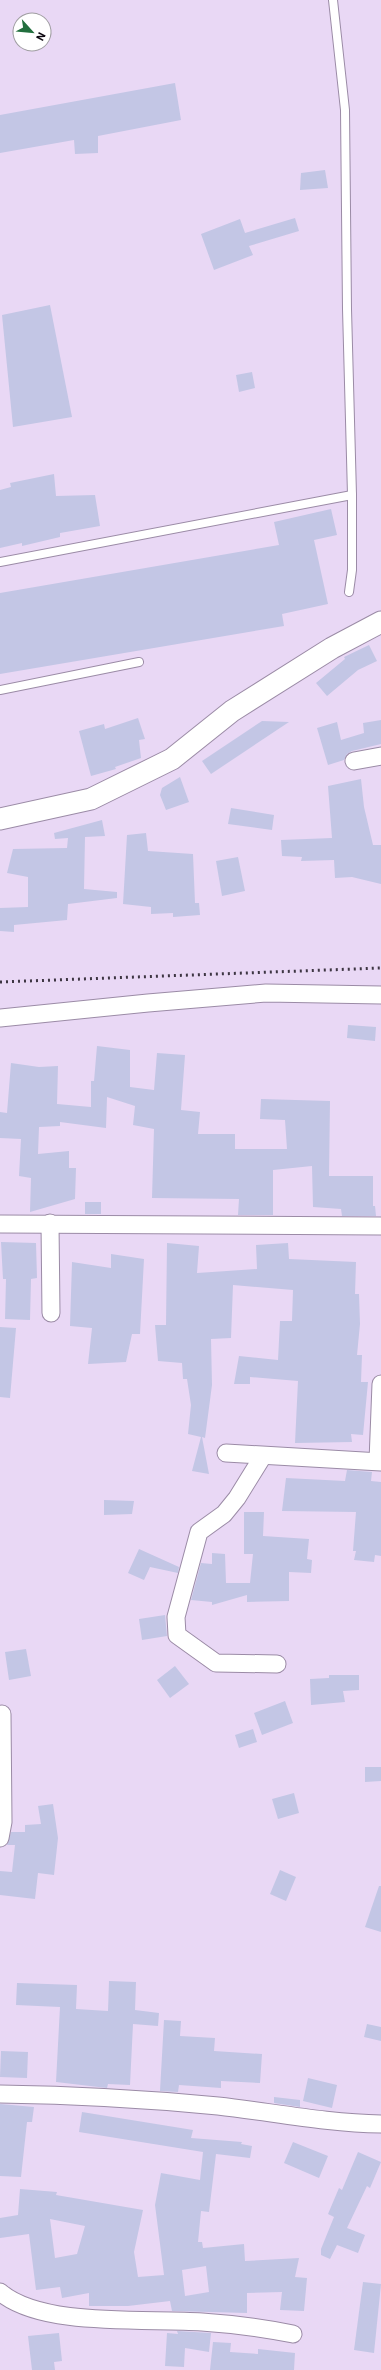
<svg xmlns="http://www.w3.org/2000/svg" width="381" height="2370" font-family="'IBM Plex Sans',sans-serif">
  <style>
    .building { fill: #c3c6e5; fill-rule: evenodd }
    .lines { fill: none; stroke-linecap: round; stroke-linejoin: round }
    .service-casing { stroke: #9b8ba6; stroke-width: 10 }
    .minor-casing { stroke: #9b8ba6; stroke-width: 19 }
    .tertiary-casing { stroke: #9b8ba6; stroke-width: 23 }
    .service { stroke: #fff; stroke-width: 8 }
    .minor { stroke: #fff; stroke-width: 17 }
    .tertiary { stroke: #fff; stroke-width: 21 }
    .rail { stroke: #3d3542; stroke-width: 3; stroke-dasharray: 2 4; stroke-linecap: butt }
  </style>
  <rect width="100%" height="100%" fill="#e9d8f5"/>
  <g class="building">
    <polygon points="175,83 181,120 98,136 98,153 75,154 74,140 0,153 0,115"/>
    <polygon points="325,170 328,188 300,190 301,173"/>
    <polygon points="295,218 299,231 249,246 253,255 214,270 201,234 240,219 245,233"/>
    <polygon points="50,305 72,417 13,427 2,315"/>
    <polygon points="252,372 255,388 239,392 236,375"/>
    <polygon points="54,474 56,496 95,495 100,526 60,533 60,537 22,546 22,543 0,548 0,490 11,487 10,483"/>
    <polygon points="331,509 337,535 314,540 328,604 282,614 284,626 0,674 0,593 279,545 274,522"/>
    <polygon points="369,645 377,661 358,670 327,696 316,683 345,659 344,657"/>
    <polygon points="138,718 145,739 139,740 141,758 115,767 116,769 91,776 79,731 104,724 105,729"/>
    <polygon points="381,720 381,744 352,751 347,754 344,760 328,765 317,728 337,722 341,740 364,733 363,723"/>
    <polygon points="262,721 289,722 211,774 202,761"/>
    <polygon points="180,777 189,802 166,810 160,795 162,788"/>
    <polygon points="361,779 364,807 373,845 381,845 381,884 352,877 335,878 334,860 301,861 302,857 282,856 281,840 332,838 328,786"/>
    <polygon points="231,808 274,815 272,830 228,824"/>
    <polygon points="102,820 105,836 85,837 84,889 117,892 117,898 68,904 67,920 14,925 14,932 0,931 0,908 28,907 28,877 7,873 13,849 67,848 68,838 55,839 54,833"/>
    <polygon points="146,833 148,851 193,854 195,903 199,903 200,915 173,917 173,913 151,914 151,907 123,904 127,835"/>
    <polygon points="238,857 245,891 222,896 216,861"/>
    <polygon points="348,1025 376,1027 375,1041 347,1038"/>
    <polygon points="97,1046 130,1050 130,1087 154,1090 157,1053 185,1055 181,1110 200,1112 198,1134 235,1134 235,1149 287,1149 285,1120 260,1119 261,1099 330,1101 329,1176 373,1176 373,1206 375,1206 376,1216 342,1216 341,1209 313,1207 312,1166 273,1170 273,1215 238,1215 239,1199 152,1198 154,1129 133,1125 135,1106 107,1097 106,1128 60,1122 60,1126 39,1127 38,1154 69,1151 69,1168 76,1168 75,1199 30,1212 31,1178 19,1176 21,1139 0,1138 0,1112 7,1113 11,1063 39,1067 58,1066 57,1104 91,1107 91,1081 94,1081"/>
    <rect x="85" y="1202" width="16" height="12"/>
    <polygon points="1,1242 36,1243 37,1278 31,1279 30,1320 5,1319 6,1279 3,1279"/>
    <polygon points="167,1243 199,1246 197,1273 257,1269 256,1245 288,1243 289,1259 356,1262 355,1294 359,1294 360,1324 357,1355 362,1355 361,1382 368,1382 363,1435 351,1434 352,1442 295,1443 298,1381 250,1377 250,1384 234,1384 239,1356 278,1360 280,1321 292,1321 293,1290 233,1285 231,1338 211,1339 212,1385 205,1438 202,1437 209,1474 192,1471 201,1437 188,1434 191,1405 187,1379 183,1379 182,1363 158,1361 155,1325 166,1325"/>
    <polygon points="111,1254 144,1259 140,1334 132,1334 126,1362 88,1364 92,1328 70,1326 72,1262 111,1268"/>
    <polygon points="0,1327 16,1328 10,1398 0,1397"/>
    <polygon points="347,1470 372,1472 371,1481 381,1482 381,1556 375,1555 374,1562 354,1560 356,1551 353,1551 356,1512 282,1511 286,1478 345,1481"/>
    <polygon points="104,1500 134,1501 132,1514 104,1515"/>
    <polygon points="244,1512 264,1512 263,1536 309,1539 307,1559 312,1560 311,1573 289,1572 289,1601 247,1602 247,1595 212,1605 212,1602 191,1600 201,1563 212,1564 212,1553 225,1554 226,1583 250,1583 253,1554 244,1554"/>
    <polygon points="139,1549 179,1567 178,1573 150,1567 144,1580 128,1573"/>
    <polygon points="165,1615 167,1636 142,1640 139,1619"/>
    <polygon points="26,1649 31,1676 9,1680 5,1652"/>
    <polygon points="175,1666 189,1684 170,1698 157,1680"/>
    <polygon points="329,1675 359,1675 359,1690 343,1691 345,1702 311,1705 310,1679 329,1678"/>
    <polygon points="285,1701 293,1723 262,1735 254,1713"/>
    <polygon points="253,1729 257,1742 239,1748 235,1735"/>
    <polygon points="365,1767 381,1767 381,1781 365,1782"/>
    <polygon points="294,1793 299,1813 278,1819 272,1799"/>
    <polygon points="53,1804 58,1838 54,1875 38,1873 35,1899 0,1895 0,1871 12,1872 15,1845 7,1845 11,1832 25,1832 25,1825 41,1824 38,1806"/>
    <polygon points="280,1870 296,1877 286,1901 270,1894"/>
    <polygon points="379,1886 381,1886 381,1932 365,1927"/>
    <polygon points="109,1981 136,1982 135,2010 159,2013 158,2026 133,2024 130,2085 108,2084 107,2088 56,2082 60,2007 16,2005 17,1983 77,1985 76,2009 108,2011"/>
    <polygon points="164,2020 181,2021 180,2036 215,2038 214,2051 262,2054 260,2083 221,2081 221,2088 179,2085 178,2092 160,2091"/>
    <polygon points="367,2024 381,2027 381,2041 364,2037"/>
    <polygon points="1,2051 28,2052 27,2078 0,2077"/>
    <polygon points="308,2078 337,2085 332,2108 303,2101"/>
    <polygon points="274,2097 300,2100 300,2107 274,2103"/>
    <polygon points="0,2104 34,2107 32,2122 27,2122 21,2177 0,2176"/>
    <path d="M82,2112L193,2130L191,2138L242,2142L241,2144L252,2146L250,2158L216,2154L209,2212L201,2211L198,2242H202L203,2248L244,2244L245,2261L299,2258L295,2277L307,2278L304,2311L280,2310L282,2292L247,2293V2313L172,2311L170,2301L128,2306H89V2293L62,2298L60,2287L36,2290L29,2234L0,2238V2218L18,2215L20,2189L57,2192L56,2195L143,2210L134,2252L138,2277L164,2275L155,2205L161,2173L200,2180L203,2152L79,2132ZM50,2219L85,2226L77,2254L55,2258ZM206,2266L209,2292L185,2296L182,2270Z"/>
    <polygon points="293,2142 328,2156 319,2178 284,2163"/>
    <polygon points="358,2152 381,2162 370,2188 367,2186 347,2228 365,2235 358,2253 337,2245 330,2259 321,2255 321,2249 334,2217 328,2214 339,2188 342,2190"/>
    <polygon points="363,2282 381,2284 374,2353 354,2350"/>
    <polygon points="177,2331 211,2333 209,2352 185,2348 184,2367 165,2366 167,2333 178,2334"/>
    <polygon points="59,2333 62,2361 54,2362 55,2370 32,2370 28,2336"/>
    <polygon points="213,2342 231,2343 230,2352 258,2354 258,2349 295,2353 294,2370 210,2370"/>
  </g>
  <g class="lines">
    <defs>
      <g id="service">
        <polyline points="333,0 345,110 347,309 352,495 352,570 349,592"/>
        <polyline points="0,562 352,495"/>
        <polyline points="0,690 139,662"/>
      </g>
      <g id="minor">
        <polyline points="354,761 381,756"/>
        <polyline points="0,1018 148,1003 266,993 381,995"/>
        <polyline points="50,1223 51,1313"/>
        <polyline points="0,1224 381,1226"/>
        <polyline points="226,1453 381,1462"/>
        <polyline points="263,1456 237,1498 224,1514 199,1532 176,1617 177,1635 216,1663 277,1664"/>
        <polyline points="378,1461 381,1384"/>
        <polyline points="0,1838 3,1822 2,1714"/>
        <path d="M0,2094C73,2095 146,2099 218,2106C272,2112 326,2123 381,2124"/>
        <path d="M0,2292C42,2328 147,2318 202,2322C232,2324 263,2328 293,2334"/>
      </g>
      <polyline id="tertiary" points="0,819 91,799 172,759 232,711 332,648 381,622"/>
    </defs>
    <use href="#service" class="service-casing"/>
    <use href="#minor" class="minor-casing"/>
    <use href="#tertiary" class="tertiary-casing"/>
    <use href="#service" class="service"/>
    <use href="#minor" class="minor"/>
    <use href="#tertiary" class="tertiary"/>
    <polyline class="rail" points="0,982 381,968"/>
  </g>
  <g transform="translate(32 32) rotate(117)"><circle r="19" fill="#ffffff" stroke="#9f9da1"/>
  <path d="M0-3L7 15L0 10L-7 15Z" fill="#226f3e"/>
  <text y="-6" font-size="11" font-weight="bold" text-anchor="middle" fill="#0f0a13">N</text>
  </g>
</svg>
